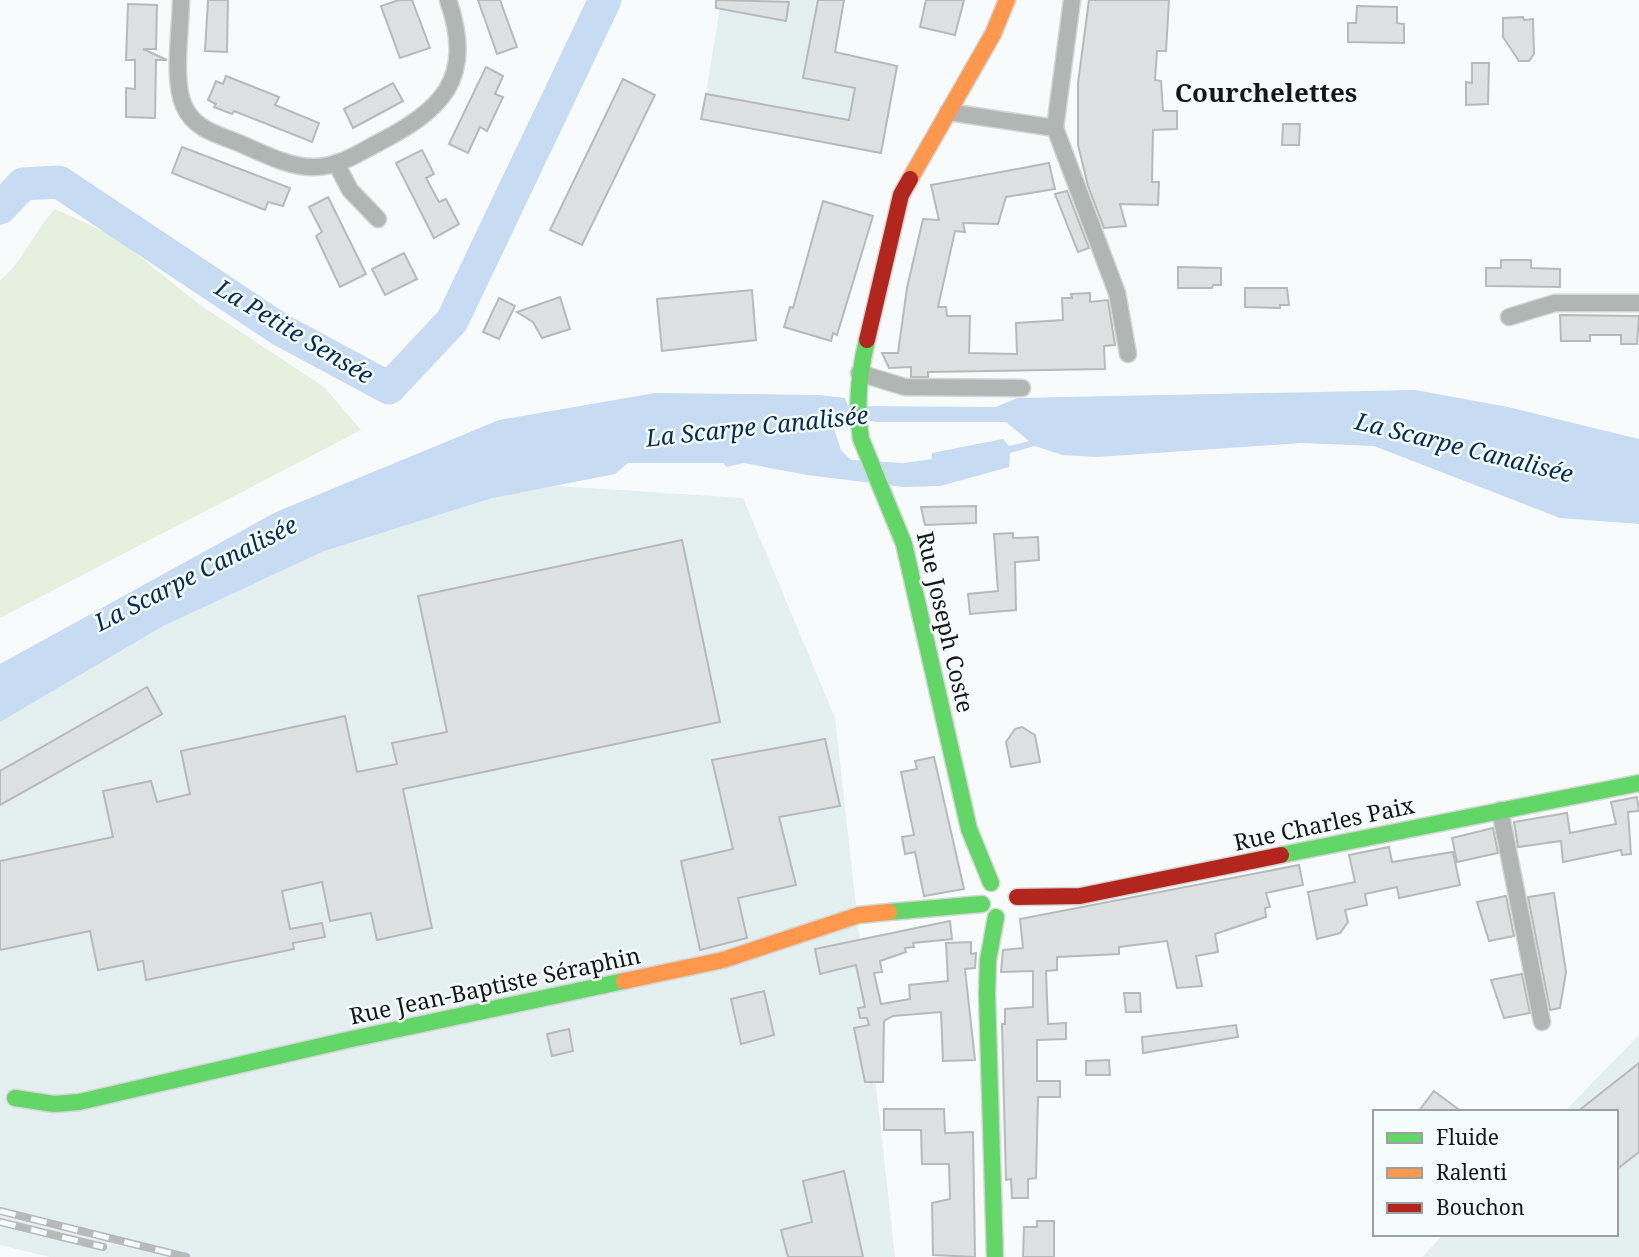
<svg xmlns="http://www.w3.org/2000/svg" width="1639" height="1257" font-family="'Noto Serif',serif">
  <style>
    .built { fill: #e4efef }
    .green { fill: #e5f0de }
    .water { fill: #c7dbf3; fill-rule: evenodd }
    .lines { fill: none; stroke-linecap: round; stroke-linejoin: round }
    .river { stroke: #c7dbf3; stroke-width: 33 }
    .building { fill: #dee1e1; stroke: #b7baba; stroke-width: 2 }
    .street-casing { stroke: #d4d6d6; stroke-width: 19 }
    .fast-casing { stroke: #d4d6d6; stroke-width: 19 }
    .slow-casing { stroke: #d4d6d6; stroke-width: 19 }
    .jam-casing { stroke: #d4d6d6; stroke-width: 19 }
    .street { stroke: #b0b6b4; stroke-width: 16 }
    .fast { stroke: #63d668; stroke-width: 16 }
    .slow { stroke: #ff974d; stroke-width: 16 }
    .jam { stroke: #b3261e; stroke-width: 16 }
    .rail-casing { stroke: #b6bab8; stroke-width: 8 }
    .rail { stroke: #f5fdfc; stroke-width: 5; stroke-dasharray: 16; stroke-linecap: butt }
    .labels { text-anchor: middle; stroke-width: 5; stroke-linejoin: round; paint-order: stroke }
    .street-label { font-size: 23px; fill: #151717; stroke: #f5fdfc }
    .water-label { font-size: 24px; font-style: italic; fill: #052c55; stroke: #f5fdfc }
    .quarter-label { font-size: 26px; font-weight: bold; fill: #151717; stroke: #f5fdfc }
  </style>
  <rect width="100%" height="100%" fill="#f7fbfb"/>
  <g class="built">
    <polygon points="721,0 844,0 834,57 897,66 881,153 702,119"/>
    <polygon points="452,479 743,498 835,718 895,1257 50,1257 0,1245 0,691"/>
    <polygon points="1639,1035 1639,1257 1422,1257 1444,1234 1616,1234 1616,1112 1564,1112"/>
  </g>
  <path class="green" d="M55,209L114,236L200,305L324,387L361,430L0,618V280C22,264 34,231 55,209Z"/>
  <path class="water" d="M1415,390L1508,407L1639,439V524L1560,518L1374,446L1301,443L1097,457L1062,455L1035,446L1010,453L1009,467L940,486L904,487L807,475L744,463L726,467L724,463H628L615,474L492,498L324,551L163,626L0,722V664L276,512L499,420L655,393L819,395L845,398L848,406L996,407L1017,398ZM848,416L876,422H1006L1029,441L1009,446L1003,439L932,453V459L904,463L851,460L841,450L834,429Z"/>
  <g class="lines">
    <polyline class="river" points="0,208 23,184 59,182 281,330 389,388 452,321 605,0"/>
  </g>
  <g class="building">
    <polygon points="208,0 228,0 227,52 205,51"/>
    <polygon points="399,0 412,0 430,48 400,58 381,6"/>
    <polygon points="478,0 500,0 517,47 497,54"/>
    <polygon points="716,0 789,2 786,21 716,8"/>
    <polygon points="818,0 844,0 835,52 897,66 881,153 701,119 706,94 849,120 855,88 803,78"/>
    <polygon points="926,0 964,0 955,35 920,27"/>
    <polygon points="1089,0 1169,0 1166,51 1157,51 1155,80 1161,81 1163,111 1177,111 1177,129 1153,130 1152,182 1159,182 1158,205 1120,204 1126,226 1104,228 1088,186 1078,145 1078,83"/>
    <polygon points="128,4 157,5 156,49 143,49 167,60 156,60 155,118 126,117 126,88 135,89 135,60 126,60"/>
    <polygon points="1357,6 1397,7 1397,23 1404,24 1404,43 1348,42 1348,23 1356,23"/>
    <polygon points="1523,17 1524,20 1533,19 1534,54 1529,61 1519,61 1503,37 1503,18"/>
    <polygon points="1472,63 1489,63 1488,104 1466,105 1466,82 1472,83"/>
    <polygon points="486,67 503,76 495,94 503,97 487,131 480,127 468,153 449,144"/>
    <polygon points="226,76 279,97 275,105 319,123 312,142 234,111 232,114 214,107 216,104 208,100 216,81 223,84"/>
    <polygon points="623,79 655,95 582,245 550,230"/>
    <polygon points="393,83 403,101 353,128 344,109"/>
    <polygon points="1283,124 1300,124 1299,145 1282,145"/>
    <polygon points="182,147 290,188 283,206 268,202 265,210 172,173"/>
    <polygon points="422,150 434,174 426,178 439,202 446,199 459,224 434,238 396,163"/>
    <polygon points="1049,163 1055,189 1006,197 998,224 963,223 965,232 955,231 938,307 946,307 947,316 970,316 969,353 1017,354 1016,323 1063,320 1062,298 1072,298 1071,294 1090,293 1090,302 1108,300 1115,345 1104,346 1105,369 928,372 928,377 911,377 911,367 889,368 882,353 898,353 907,288 923,219 939,220 931,185"/>
    <polygon points="1067,191 1089,248 1078,252 1055,194"/>
    <polygon points="328,197 366,274 340,287 316,236 322,232 309,207"/>
    <polygon points="823,201 873,216 837,335 833,333 831,341 784,327 790,307 793,308"/>
    <polygon points="404,253 417,279 385,295 372,269"/>
    <polygon points="1501,260 1531,260 1531,268 1560,269 1560,287 1486,286 1486,268 1501,268"/>
    <polygon points="1178,267 1221,268 1221,285 1213,285 1212,288 1178,288"/>
    <polygon points="1245,288 1287,288 1289,305 1280,305 1280,308 1245,307"/>
    <polygon points="752,290 756,340 662,351 657,299"/>
    <polygon points="560,297 570,329 542,338 533,322 517,312"/>
    <polygon points="499,298 515,306 499,339 483,332"/>
    <polygon points="1560,315 1639,316 1637,344 1621,344 1621,335 1590,335 1590,341 1561,341"/>
    <polygon points="976,506 976,523 925,525 921,507"/>
    <polygon points="1013,533 1013,538 1038,537 1039,560 1015,562 1016,610 970,614 968,594 998,591 994,534"/>
    <polygon points="682,540 720,722 403,789 432,928 377,940 371,913 330,921 322,882 282,891 290,929 322,923 325,937 293,943 294,949 146,980 143,961 98,970 90,931 0,950 0,861 113,837 103,791 151,781 157,802 190,794 181,751 345,716 357,772 397,764 392,743 447,732 418,596"/>
    <polygon points="147,687 162,714 0,805 0,771"/>
    <polygon points="1022,727 1035,735 1040,762 1011,767 1006,742 1015,729"/>
    <polygon points="825,739 840,806 779,817 796,885 738,898 747,938 700,950 681,861 733,849 712,760"/>
    <polygon points="934,757 964,889 924,896 915,852 905,854 902,837 914,835 901,772 917,769 915,761"/>
    <polygon points="1637,797 1639,811 1628,812 1631,854 1622,855 1621,850 1563,862 1561,841 1518,847 1514,822 1567,813 1570,833 1595,828 1616,824 1611,802"/>
    <polygon points="1493,828 1498,853 1457,862 1452,838"/>
    <polygon points="1389,847 1392,862 1453,852 1460,885 1399,898 1397,887 1365,894 1367,905 1345,910 1348,922 1340,933 1317,939 1308,892 1355,882 1349,855"/>
    <polygon points="1299,865 1303,885 1266,893 1270,907 1265,908 1266,917 1215,934 1218,952 1196,956 1202,986 1177,988 1167,941 1119,947 1119,954 1057,957 1057,970 1046,971 1048,1024 1066,1023 1066,1039 1037,1040 1037,1081 1060,1081 1060,1097 1038,1097 1036,1178 1028,1179 1028,1198 1012,1198 1011,1179 1006,1180 1002,1024 1005,1024 1005,1009 1033,1007 1033,971 1001,972 1003,950 1023,948 1020,919"/>
    <polygon points="1554,893 1566,972 1560,1008 1550,1010 1528,897"/>
    <polygon points="1506,896 1514,936 1489,941 1477,902"/>
    <polygon points="950,921 952,939 913,943 914,947 905,948 906,952 880,961 882,972 874,973 881,1004 910,999 909,985 948,981 946,943 971,942 971,954 976,953 975,968 965,969 975,1060 943,1061 941,1012 893,1016 884,1021 883,1082 865,1082 854,1028 869,1025 867,1018 860,1018 858,1008 865,1007 856,965 820,974 815,949"/>
    <polygon points="1522,974 1530,1013 1504,1018 1491,980"/>
    <polygon points="764,991 774,1035 741,1044 731,999"/>
    <polygon points="1124,993 1140,993 1141,1012 1126,1012"/>
    <polygon points="1236,1025 1238,1037 1143,1053 1142,1037"/>
    <polygon points="569,1029 573,1051 552,1056 547,1034"/>
    <polygon points="1109,1060 1110,1075 1086,1075 1086,1061"/>
    <polygon points="1639,1063 1639,1152 1616,1170 1616,1112 1577,1112"/>
    <polygon points="1434,1091 1462,1112 1418,1112"/>
    <polygon points="884,1109 944,1109 945,1133 973,1132 975,1257 933,1255 932,1203 950,1199 949,1164 922,1164 921,1130 884,1130"/>
    <polygon points="844,1171 863,1257 788,1257 781,1230 812,1222 803,1181"/>
    <polygon points="1037,1221 1054,1221 1054,1257 1023,1257 1024,1227 1037,1227"/>
  </g>
  <g class="lines">
    <defs>
      <g id="street">
        <path d="M181,0C181,29 172,80 184,106C193,127 214,134 234,141C259,151 288,168 315,167C336,167 356,155 374,145C441,111 476,80 448,0"/>
        <polyline points="1072,0 1055,128 1117,293 1128,354"/>
        <polyline points="948,112 1055,128"/>
        <polyline points="336,163 350,190 378,219"/>
        <polyline points="1509,317 1555,303 1639,303"/>
        <polyline points="859,373 905,387 1022,388"/>
        <polyline points="1500,810 1542,1022"/>
      </g>
      <g id="fast">
        <path d="M867,340C859,373 855,405 861,439L904,544L969,829L991,883"/>
        <polyline points="1281,855 1639,783"/>
        <polyline points="889,912 982,904"/>
        <polyline points="15,1098 54,1104 79,1102 347,1040 624,981"/>
        <polyline points="995,1257 987,994 988,960 996,917"/>
      </g>
      <g id="slow">
        <polyline points="910,179 993,34 1007,0"/>
        <polyline points="624,981 723,960 859,915 889,912"/>
      </g>
      <g id="jam">
        <polyline points="867,340 901,195 910,179"/>
        <polyline points="1017,897 1080,896 1281,855"/>
      </g>
    </defs>
    <use href="#street" class="street-casing"/>
    <use href="#fast" class="fast-casing"/>
    <use href="#slow" class="slow-casing"/>
    <use href="#jam" class="jam-casing"/>
    <use href="#street" class="street"/>
    <use href="#fast" class="fast"/>
    <use href="#slow" class="slow"/>
    <use href="#jam" class="jam"/>
    <defs>
      <g id="rail">
        <polyline points="0,1211 186,1257"/>
        <polyline points="0,1222 103,1247"/>
      </g>
    </defs>
    <use href="#rail" class="rail-casing"/>
    <use href="#rail" class="rail"/>
  </g>
  <g class="labels">
    <g class="street-label">
      <text transform="translate(945 622) rotate(77)" y="8">Rue Joseph Coste</text>
      <text transform="translate(1324 824) rotate(-12)" y="8">Rue Charles Paix</text>
      <text transform="translate(495 986) rotate(-12)" y="8">Rue Jean-Baptiste Séraphin</text>
    </g>
    <g class="water-label">
      <text transform="translate(294 332) rotate(31)" y="8">La Petite Sensée</text>
      <text transform="translate(757 427) rotate(-6)" y="8">La Scarpe Canalisée</text>
      <text transform="translate(1464 448) rotate(14)" y="8">La Scarpe Canalisée</text>
      <text transform="translate(196 574) rotate(-27)" y="8">La Scarpe Canalisée</text>
    </g>
    <g class="quarter-label">
      <text x="1266" y="102">Courchelettes</text>
    </g>
  </g>
  <rect x="1373" y="1110" width="245" height="126" fill="#f5fdfc" stroke="#9ba1a0" stroke-width="2"/>
  <rect x="1387" y="1133" width="35" height="10" fill="#63d668" stroke="#9ba1a0" stroke-width="2"/>
  <text x="1436" y="1145" font-size="21" fill="#151717">Fluide</text>
  <rect x="1387" y="1168" width="35" height="10" fill="#ff974d" stroke="#9ba1a0" stroke-width="2"/>
  <text x="1436" y="1180" font-size="21" fill="#151717">Ralenti</text>
  <rect x="1387" y="1203" width="35" height="10" fill="#b3261e" stroke="#9ba1a0" stroke-width="2"/>
  <text x="1436" y="1215" font-size="21" fill="#151717">Bouchon</text>
</svg>
